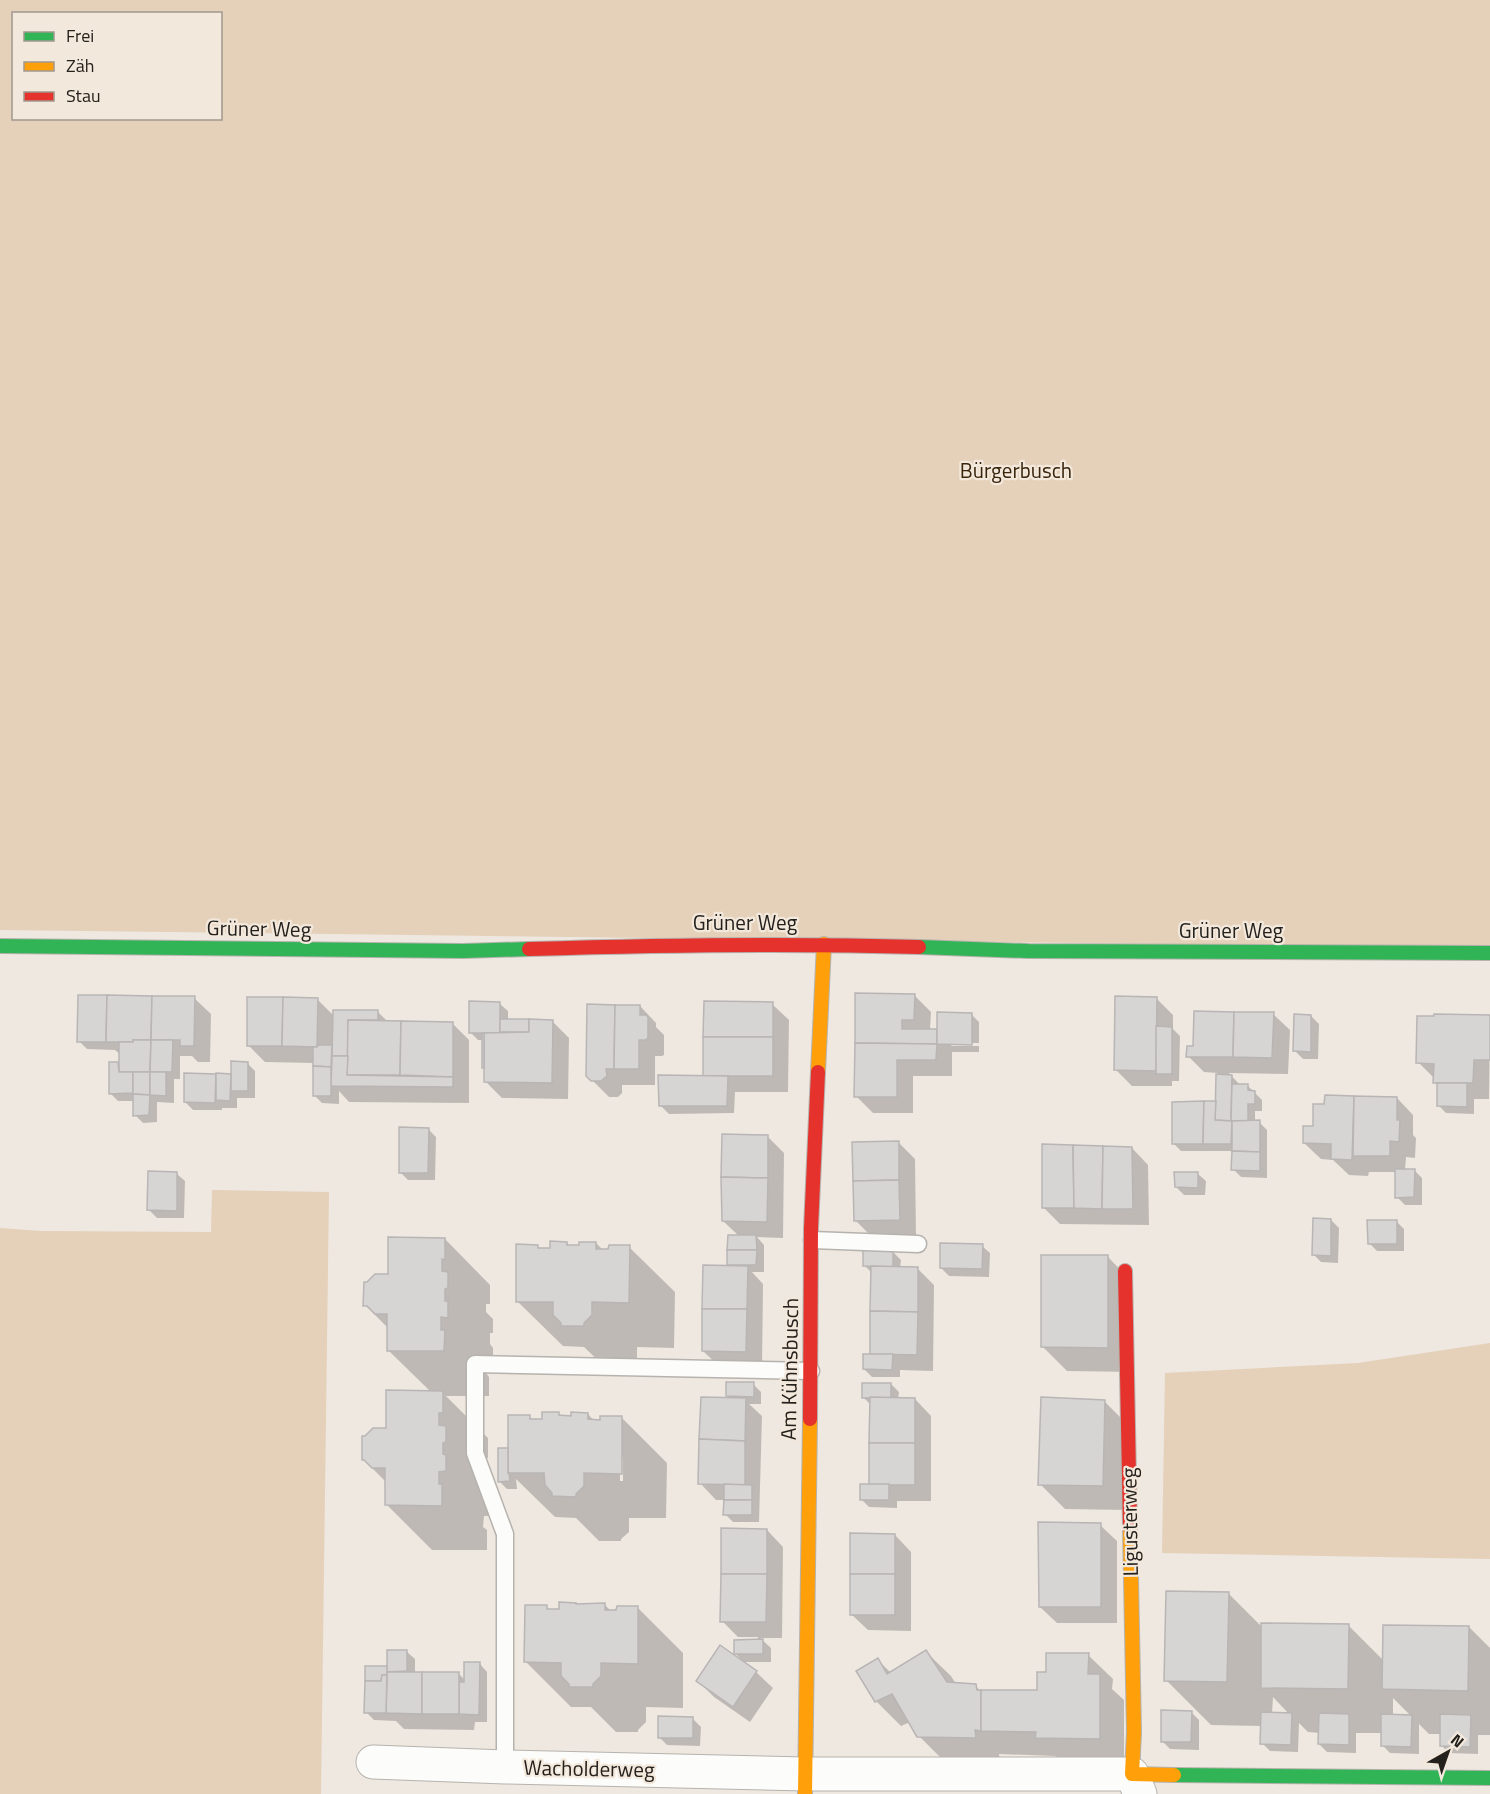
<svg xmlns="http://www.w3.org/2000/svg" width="1490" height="1794" font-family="'Titillium Web',sans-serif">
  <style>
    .green { fill: #e5d0b9; fill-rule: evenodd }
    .shadow { fill: #0003; fill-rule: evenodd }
    .building { fill: #d7d4d4; stroke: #b9b5b5; stroke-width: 1.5 }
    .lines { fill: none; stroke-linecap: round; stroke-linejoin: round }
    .lane-casing { stroke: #b6b2ad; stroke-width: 19 }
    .street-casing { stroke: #b6b2ad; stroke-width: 35 }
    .fast-casing { stroke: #b6b2ad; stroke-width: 16 }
    .slow-casing { stroke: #b6b2ad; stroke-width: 16 }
    .jam-casing { stroke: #b6b2ad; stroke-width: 16 }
    .lane { stroke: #fcfcfa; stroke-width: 16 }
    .street { stroke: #fcfcfa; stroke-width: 33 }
    .fast { stroke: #30b455; stroke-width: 14 }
    .slow { stroke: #ff9f0a; stroke-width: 14 }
    .jam { stroke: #e5322d; stroke-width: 14 }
    .labels { text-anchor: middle; stroke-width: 4.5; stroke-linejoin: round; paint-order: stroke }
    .park-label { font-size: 21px; fill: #3a250c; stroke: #f3e8dc }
    .street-label { font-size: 21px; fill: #24201c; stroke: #f3e8dc }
  </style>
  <rect width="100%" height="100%" fill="#eee8e1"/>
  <g class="green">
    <path d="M0,0H1490V948L0,930ZM14,14H220V118H14Z"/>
    <polygon points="212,1190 329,1192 321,1794 0,1794 0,1228 41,1231 211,1232"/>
    <polygon points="1490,1343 1490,1559 1162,1553 1165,1373 1358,1363"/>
  </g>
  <g class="shadow">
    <polygon points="914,995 931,1012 930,1030 936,1030 971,1014 979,1022 979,1043 948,1043 952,1046 979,1046 979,1052 952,1052 952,1076 913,1076 913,1113 873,1113 856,1096"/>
    <polygon points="194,998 211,1014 210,1062 198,1062 192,1056 180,1056 180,1079 174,1079 174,1103 157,1102 157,1122 143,1123 135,1115 134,1101 118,1101 110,1093 111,1064 120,1064 120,1054 115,1050 87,1049 79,1041"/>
    <polygon points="1156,998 1173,1015 1173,1029 1180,1036 1179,1081 1172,1081 1172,1086 1132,1086 1115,1069"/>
    <polygon points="318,1000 334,1016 378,1012 386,1020 386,1022 453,1024 469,1040 469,1103 349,1102 339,1091 339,1104 322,1103 314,1095 314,1063 265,1062 248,1045"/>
    <polygon points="500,1004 508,1011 508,1021 552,1021 569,1038 568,1099 502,1098 486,1082 486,1040 478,1040 470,1032"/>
    <polygon points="772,1004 789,1020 788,1092 735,1092 734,1113 669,1114 661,1106 706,1077"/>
    <polygon points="640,1006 656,1023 656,1027 664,1035 664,1055 662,1056 655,1056 655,1085 622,1085 622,1093 618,1097 609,1097 592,1080"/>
    <polygon points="1273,1014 1290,1030 1288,1074 1229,1073 1240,1085 1248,1086 1262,1100 1262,1111 1255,1111 1255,1122 1259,1122 1267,1130 1267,1178 1241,1177 1233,1169 1233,1151 1181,1151 1173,1143 1217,1103 1218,1073 1204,1072 1188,1056 1195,1048"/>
    <polygon points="1311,1016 1319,1024 1318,1059 1303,1059 1295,1051"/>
    <polygon points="1490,1017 1489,1099 1474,1099 1474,1114 1446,1113 1438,1105 1439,1086 1435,1082 1435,1079 1418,1062"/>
    <polygon points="247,1063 255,1071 255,1098 237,1098 237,1108 222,1108 222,1110 193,1110 185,1102 186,1074 232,1075"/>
    <polygon points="1326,1097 1397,1098 1413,1115 1413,1135 1416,1138 1415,1158 1406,1157 1405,1170 1414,1170 1422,1178 1422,1205 1405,1205 1397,1197 1397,1172 1369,1172 1368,1176 1349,1175 1333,1160 1321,1159 1304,1143 1326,1106"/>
    <polygon points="428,1129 436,1137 435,1180 408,1180 400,1172"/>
    <polygon points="768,1137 784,1153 783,1238 757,1237 764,1245 764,1272 752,1272 763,1284 762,1368 720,1367 703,1351 731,1267 728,1264 739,1236 723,1221"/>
    <polygon points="898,1142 915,1159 916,1236 872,1237 855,1220"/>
    <polygon points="1132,1148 1148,1165 1149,1225 1060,1224 1044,1208"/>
    <polygon points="177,1174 185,1181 184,1218 157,1218 149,1210"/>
    <polygon points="1198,1174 1206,1181 1205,1195 1184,1195 1176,1187"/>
    <polygon points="1331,1220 1339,1228 1338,1263 1321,1262 1313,1254"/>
    <polygon points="1396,1221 1404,1229 1404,1251 1377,1251 1369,1243"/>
    <polygon points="445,1239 490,1285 490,1304 486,1304 486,1312 493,1319 493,1333 490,1333 490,1344 493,1348 493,1363 486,1362 486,1373 489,1377 489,1396 446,1396 488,1438 488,1458 484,1458 491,1516 484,1516 483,1527 487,1530 487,1550 432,1550 386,1504 386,1482 363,1459 387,1429 431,1392 388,1350 389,1329 365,1305 389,1276"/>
    <polygon points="567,1243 570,1246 596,1243 603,1250 629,1247 675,1292 674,1348 637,1347 637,1361 608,1370 584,1347 563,1346 517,1301 537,1246 541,1250 552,1249"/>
    <polygon points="982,1246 990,1253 989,1277 949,1276 941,1268"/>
    <polygon points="893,1252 901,1260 900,1268 917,1268 934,1285 933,1371 900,1370 900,1377 872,1377 864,1369 871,1355 872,1273 865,1266"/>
    <polygon points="1108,1257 1132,1282 1132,1372 1067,1371 1043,1347"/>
    <polygon points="753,1384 761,1392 761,1404 749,1404 762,1416 759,1522 733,1522 725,1514 725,1500 716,1500 700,1483 731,1399 727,1395"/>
    <polygon points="891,1384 899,1392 898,1399 915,1399 931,1416 931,1501 897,1501 897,1508 869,1507 861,1499 870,1486 871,1405 863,1397"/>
    <polygon points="1104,1401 1129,1426 1127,1510 1065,1509 1040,1484"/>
    <path d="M559,1414L562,1417H572L588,1414L594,1421L622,1418L667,1463L666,1518H629V1532L621,1539V1541H599L576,1518L555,1517L516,1479L517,1489H507L499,1481L509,1450L530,1417L533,1421H543ZM620,1457H623V1481H620Z"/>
    <polygon points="1100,1525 1117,1541 1117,1623 1057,1623 1040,1607"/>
    <polygon points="767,1530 783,1547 782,1638 760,1638 771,1648 771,1662 742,1662 756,1672 773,1688 750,1722 714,1697 698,1681 740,1661 741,1660 736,1654 758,1640 758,1637 738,1637 722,1621"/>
    <polygon points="895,1535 911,1552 911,1631 868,1630 851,1614"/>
    <path d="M1228,1593L1263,1628L1348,1625L1384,1661L1469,1627L1490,1648V1735H1478V1754L1449,1753L1441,1745V1734H1429L1419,1724V1754L1390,1753L1382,1745V1733H1356V1753L1327,1752L1319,1744L1320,1733L1308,1732L1299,1723L1298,1752L1270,1751L1262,1743V1726L1211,1725L1166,1680ZM1273,1697L1289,1714H1272ZM1393,1698L1411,1716H1393Z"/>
    <polygon points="575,1604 604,1604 611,1611 638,1608 683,1653 683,1708 646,1707 646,1722 638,1730 638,1732 616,1732 591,1707 571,1707 526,1662 546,1607 549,1610 560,1610"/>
    <polygon points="407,1652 415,1659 415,1673 459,1674 466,1681 480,1664 487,1672 487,1722 475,1722 474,1730 404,1729 396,1721 374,1720 366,1712 388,1667"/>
    <polygon points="926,1652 951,1676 956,1684 975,1686 981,1691 1038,1692 1047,1674 1088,1655 1113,1679 1112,1689 1124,1700 1124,1763 1062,1762 1055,1756 999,1754 1000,1762 944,1761 919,1736 910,1722 901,1726 876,1701 878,1660 891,1673"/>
    <polygon points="1191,1712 1199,1720 1199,1750 1170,1749 1162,1741"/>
    <polygon points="693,1719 701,1727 700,1746 667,1745 659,1737"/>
  </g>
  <g class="building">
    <polygon points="855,993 915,994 914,1020 902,1020 902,1029 937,1029 937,1044 855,1043"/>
    <polygon points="78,995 107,995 106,1042 77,1042"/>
    <polygon points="107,995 152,996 151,1040 133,1040 133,1042 106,1042"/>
    <polygon points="152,996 195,996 194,1046 180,1046 180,1040 151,1040"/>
    <polygon points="1115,996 1157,997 1156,1071 1114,1070"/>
    <polygon points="247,997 283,997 282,1046 247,1046"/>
    <polygon points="283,997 318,998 317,1047 282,1046"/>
    <polygon points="469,1001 500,1002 500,1033 469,1033"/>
    <polygon points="704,1001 773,1002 773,1037 703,1037"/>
    <polygon points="587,1004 615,1005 614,1069 606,1069 607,1076 601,1081 591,1081 586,1076"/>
    <polygon points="615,1005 640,1005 640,1015 646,1015 648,1017 648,1038 645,1040 639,1040 639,1069 614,1069"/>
    <polygon points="333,1010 378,1010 378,1020 348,1020 348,1056 332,1056"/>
    <polygon points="1194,1011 1234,1012 1233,1057 1186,1057 1187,1046 1193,1046"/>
    <polygon points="937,1012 972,1013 972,1045 937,1044"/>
    <polygon points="1234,1012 1274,1012 1272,1058 1233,1057"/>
    <polygon points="1294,1014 1311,1015 1311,1052 1293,1051"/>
    <polygon points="1434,1014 1490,1015 1490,1060 1474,1060 1473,1083 1433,1083 1434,1064 1416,1063 1417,1016 1434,1016"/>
    <rect x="500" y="1019" width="29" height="13"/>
    <polygon points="529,1019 553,1020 552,1083 484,1082 484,1033 529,1032"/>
    <polygon points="348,1020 401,1021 400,1075 347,1075"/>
    <polygon points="401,1021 453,1022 453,1077 400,1075"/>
    <polygon points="1156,1026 1172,1027 1172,1074 1156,1074"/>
    <rect x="482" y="1033" width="2" height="35"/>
    <rect x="703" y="1037" width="70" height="39"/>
    <polygon points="133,1040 151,1040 150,1072 119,1072 119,1042 133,1042"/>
    <polygon points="151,1040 173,1040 172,1072 150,1072"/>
    <polygon points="855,1043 937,1044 936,1060 897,1060 897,1097 854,1097"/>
    <polygon points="318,1045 332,1045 331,1067 313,1066 313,1047 317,1047"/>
    <polygon points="332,1056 348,1056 347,1075 453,1077 453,1087 331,1086"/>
    <polygon points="231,1061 248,1062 248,1091 231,1091"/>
    <polygon points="109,1062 118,1062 119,1072 133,1072 133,1093 109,1094"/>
    <polygon points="313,1066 331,1067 331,1096 313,1096"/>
    <polygon points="133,1072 150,1072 150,1095 133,1094"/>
    <polygon points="150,1072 166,1072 166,1096 150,1095"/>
    <polygon points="184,1073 216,1074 215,1103 184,1102"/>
    <polygon points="216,1073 231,1074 230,1101 216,1100"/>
    <polygon points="1216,1074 1232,1075 1231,1121 1215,1120"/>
    <polygon points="658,1075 728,1076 727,1106 659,1106"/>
    <polygon points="1437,1083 1467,1083 1467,1107 1437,1106"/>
    <polygon points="1232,1084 1248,1084 1248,1090 1255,1091 1255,1104 1248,1104 1248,1121 1231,1121"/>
    <polygon points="133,1094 150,1095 149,1115 133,1116"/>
    <polygon points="1325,1095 1354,1096 1352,1160 1331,1159 1331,1144 1303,1143 1303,1126 1313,1126 1313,1104 1324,1104"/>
    <polygon points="1354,1096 1397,1097 1397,1120 1400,1120 1399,1142 1390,1141 1390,1156 1353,1156"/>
    <polygon points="1204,1101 1203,1144 1172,1144 1172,1102"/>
    <polygon points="1204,1101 1216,1101 1215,1120 1232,1121 1231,1144 1203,1144"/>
    <polygon points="1260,1120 1260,1152 1232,1151 1232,1121"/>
    <polygon points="399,1127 429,1128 428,1173 399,1173"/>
    <polygon points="722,1134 768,1135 768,1178 721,1177"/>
    <polygon points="899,1141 899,1180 853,1181 852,1142"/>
    <polygon points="1042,1144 1073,1145 1074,1208 1042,1208"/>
    <polygon points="1073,1145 1103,1146 1102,1209 1074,1208"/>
    <polygon points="1103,1146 1132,1147 1133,1209 1102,1209"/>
    <polygon points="1232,1151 1260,1152 1260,1171 1231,1170"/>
    <polygon points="1395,1169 1415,1169 1414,1197 1395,1198"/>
    <polygon points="148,1171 177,1172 177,1211 147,1210"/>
    <polygon points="1174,1172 1198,1172 1198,1188 1175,1187"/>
    <polygon points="721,1177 768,1178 767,1222 722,1221"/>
    <polygon points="899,1180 900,1220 854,1221 853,1181"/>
    <polygon points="1313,1218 1331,1219 1331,1256 1312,1255"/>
    <polygon points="1367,1220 1397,1220 1397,1244 1368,1244"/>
    <polygon points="728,1235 756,1235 757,1250 727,1250"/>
    <polygon points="388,1237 445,1238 445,1260 442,1259 442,1271 448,1272 448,1288 445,1289 445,1301 448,1301 448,1318 441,1317 441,1330 445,1330 444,1351 387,1351 387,1314 375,1314 367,1306 363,1306 364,1282 367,1282 375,1274 388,1274"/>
    <polygon points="550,1241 567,1242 567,1245 579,1245 579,1242 596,1242 596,1249 608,1249 609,1245 630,1245 629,1303 592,1302 592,1315 584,1323 584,1326 561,1326 561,1323 553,1315 553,1302 516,1302 516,1244 538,1245 538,1248 550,1248"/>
    <polygon points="940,1243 983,1244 982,1269 940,1268"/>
    <polygon points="727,1250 757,1250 756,1265 727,1265"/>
    <polygon points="863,1250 893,1251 893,1267 863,1266"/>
    <polygon points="1041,1255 1108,1255 1108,1348 1041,1347"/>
    <polygon points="703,1265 748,1266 747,1309 702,1309"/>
    <polygon points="871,1266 918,1267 918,1312 870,1311"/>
    <polygon points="702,1309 747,1309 746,1352 702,1351"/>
    <polygon points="870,1311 918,1312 917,1355 870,1354"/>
    <polygon points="863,1354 893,1354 892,1370 863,1369"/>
    <polygon points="726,1382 754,1382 754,1397 726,1396"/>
    <rect x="862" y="1383" width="29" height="15"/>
    <polygon points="386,1390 443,1391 443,1413 439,1413 439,1425 446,1426 446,1442 443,1443 443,1454 446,1455 446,1471 439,1472 439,1484 442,1484 442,1506 385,1505 385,1468 372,1468 364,1460 362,1460 362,1436 365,1436 373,1428 386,1428"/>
    <polygon points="701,1397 746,1398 745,1441 699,1439"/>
    <polygon points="870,1397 915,1398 915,1443 869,1443"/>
    <polygon points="1041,1397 1105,1400 1103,1486 1038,1485"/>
    <polygon points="542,1412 559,1412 559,1415 571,1416 571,1412 588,1413 588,1419 600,1420 600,1416 622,1416 622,1474 584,1473 584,1486 576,1494 576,1497 552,1496 552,1493 545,1485 544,1473 508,1473 508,1415 530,1415 530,1419 542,1419"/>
    <polygon points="699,1439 745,1441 745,1485 698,1484"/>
    <rect x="869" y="1443" width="46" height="42"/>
    <polygon points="498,1448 508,1448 508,1473 509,1473 510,1481 498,1482"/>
    <polygon points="724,1484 752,1485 752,1500 724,1500"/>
    <rect x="860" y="1484" width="29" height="16"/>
    <polygon points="724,1500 752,1500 752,1515 723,1515"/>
    <polygon points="1038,1522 1101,1523 1101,1607 1039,1607"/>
    <polygon points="721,1528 767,1529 767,1574 721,1574"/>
    <polygon points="850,1533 895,1534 895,1574 850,1574"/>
    <polygon points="721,1574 767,1574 766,1622 720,1622"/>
    <rect x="850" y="1574" width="45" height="41"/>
    <polygon points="1166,1591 1229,1592 1227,1682 1164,1681"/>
    <polygon points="559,1602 576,1603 576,1604 605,1603 605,1610 616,1610 617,1606 638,1606 638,1664 601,1663 601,1676 593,1684 593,1687 569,1687 569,1684 561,1676 561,1663 524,1662 525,1605 547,1605 547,1609 559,1609"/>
    <polygon points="1261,1623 1349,1624 1348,1689 1261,1688"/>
    <polygon points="1383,1625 1469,1626 1468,1691 1382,1689"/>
    <polygon points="763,1639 763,1654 734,1654 734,1640"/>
    <polygon points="720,1645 757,1671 733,1707 696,1681"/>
    <polygon points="387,1650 407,1650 407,1671 387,1672"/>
    <polygon points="926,1650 947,1682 976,1684 977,1690 981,1690 981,1731 975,1730 976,1738 917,1737 892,1694 875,1702 856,1671 878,1658 887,1674"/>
    <polygon points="1046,1653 1089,1653 1088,1674 1100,1674 1100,1739 1035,1738 1036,1732 981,1731 981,1690 1037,1690 1037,1672 1046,1672"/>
    <polygon points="464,1662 480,1662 479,1715 459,1714 459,1682 464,1682"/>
    <polygon points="365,1666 387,1666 387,1675 382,1675 381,1681 365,1681"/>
    <polygon points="387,1672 422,1672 422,1714 386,1713"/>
    <rect x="422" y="1672" width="37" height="42"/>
    <polygon points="382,1675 387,1675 386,1713 364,1713 365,1681 381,1681"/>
    <polygon points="1161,1710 1192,1711 1191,1742 1161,1742"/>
    <polygon points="1261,1712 1292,1713 1291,1745 1260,1744"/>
    <polygon points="1319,1713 1349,1714 1349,1745 1318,1744"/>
    <polygon points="1381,1714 1412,1715 1411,1747 1381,1746"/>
    <polygon points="1440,1714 1471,1715 1470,1747 1440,1746"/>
    <polygon points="658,1716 693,1717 693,1738 658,1738"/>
  </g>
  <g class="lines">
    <defs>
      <g id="lane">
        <polyline points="812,1240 918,1244"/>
        <polyline points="505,1767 505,1534 475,1453 475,1364 811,1371"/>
      </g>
      <polyline id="street" points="373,1762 505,1767 806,1774 1132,1774 1140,1794"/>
      <g id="fast">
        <polyline points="0,946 463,951 529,949"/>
        <polyline points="919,947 1028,951 1490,953"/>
        <polyline points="1174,1775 1490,1778"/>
      </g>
      <g id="slow">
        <polyline points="818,1072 824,944"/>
        <polyline points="1130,1528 1134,1732 1132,1774 1174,1775"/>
        <polyline points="805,1794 810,1419"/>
      </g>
      <g id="jam">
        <path d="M529,949C659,945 789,943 919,947"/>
        <polyline points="1125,1271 1130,1528"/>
        <polyline points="810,1419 811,1228 818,1072"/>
      </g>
    </defs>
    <use href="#lane" class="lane-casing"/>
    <use href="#street" class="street-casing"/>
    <use href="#fast" class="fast-casing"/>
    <use href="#slow" class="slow-casing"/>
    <use href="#jam" class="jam-casing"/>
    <use href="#lane" class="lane"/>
    <use href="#street" class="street"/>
    <use href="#fast" class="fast"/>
    <use href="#slow" class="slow"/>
    <use href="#jam" class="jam"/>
  </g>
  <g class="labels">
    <g class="park-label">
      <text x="1016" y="478">Bürgerbusch</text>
    </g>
    <g class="street-label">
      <text x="745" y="930">Grüner Weg</text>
      <text transform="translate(259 929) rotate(1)" y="7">Grüner Weg</text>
      <text x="1231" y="938">Grüner Weg</text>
      <text transform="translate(790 1369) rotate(-89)" y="7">Am Kühnsbusch</text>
      <text transform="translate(1130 1522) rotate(-91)" y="7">Ligusterweg</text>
      <text transform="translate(589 1769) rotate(1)" y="7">Wacholderweg</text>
    </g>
  </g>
  <rect x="12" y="12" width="210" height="108" fill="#f3e8dc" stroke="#a0988f" stroke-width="1.5"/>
  <rect x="24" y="32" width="30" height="9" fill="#30b455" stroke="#a0988f" stroke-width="1.5"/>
  <text x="66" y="42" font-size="18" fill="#24201c">Frei</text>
  <rect x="24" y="62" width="30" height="9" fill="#ff9f0a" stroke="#a0988f" stroke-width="1.5"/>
  <text x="66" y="72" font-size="18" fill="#24201c">Zäh</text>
  <rect x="24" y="92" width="30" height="9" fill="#e5322d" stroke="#a0988f" stroke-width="1.5"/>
  <text x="66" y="102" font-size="18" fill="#24201c">Stau</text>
  <g transform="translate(1448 1752) rotate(40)" stroke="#f3e8dc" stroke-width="4.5" paint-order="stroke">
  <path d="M0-4.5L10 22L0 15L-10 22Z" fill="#24201c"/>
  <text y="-9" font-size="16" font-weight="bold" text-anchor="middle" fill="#24201c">N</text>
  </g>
</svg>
